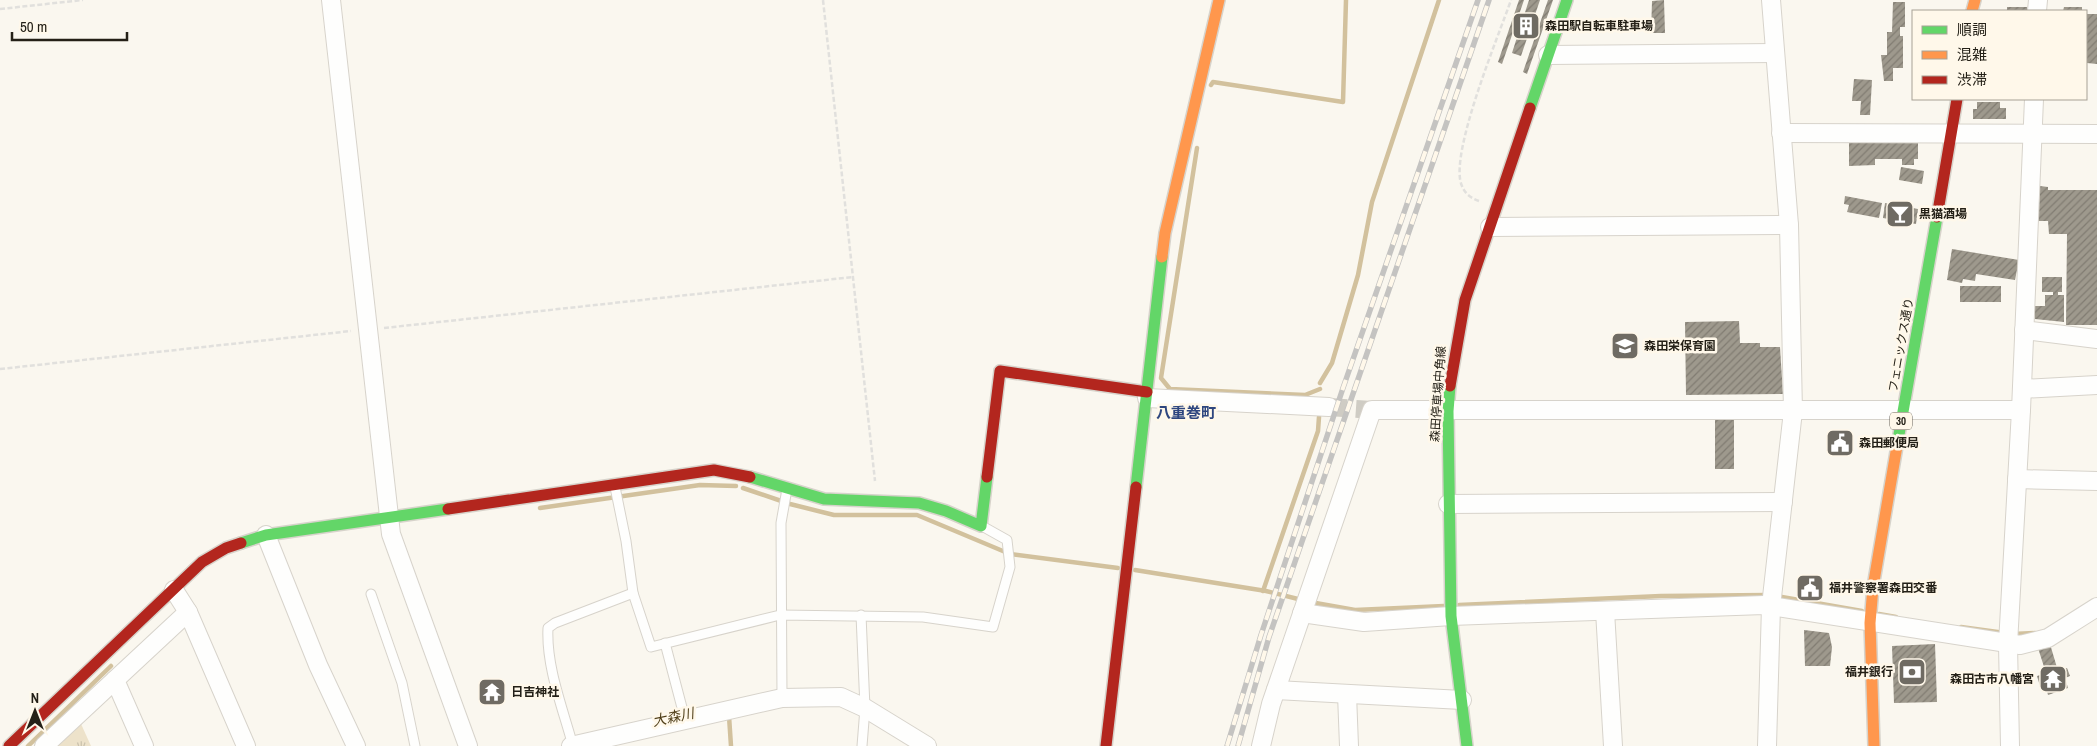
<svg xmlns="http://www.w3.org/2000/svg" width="2097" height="746" font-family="'Archivo Narrow','Noto Sans JP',sans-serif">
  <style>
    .park { fill: url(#park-tufts) }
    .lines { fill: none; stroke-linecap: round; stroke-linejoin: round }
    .stream { stroke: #d2c19d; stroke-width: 4.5 }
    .building { fill: url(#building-hatch) }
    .street-tunnel { stroke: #cfccc4; stroke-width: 18; stroke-dasharray: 18 9; stroke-linecap: butt }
    .lane-casing { stroke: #d7d3cb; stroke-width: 11 }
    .street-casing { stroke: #d7d3cb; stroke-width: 20 }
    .fast-casing { stroke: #d7d3cb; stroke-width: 14 }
    .slow-casing { stroke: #d7d3cb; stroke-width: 14 }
    .jam-casing { stroke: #d7d3cb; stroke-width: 14 }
    .path { stroke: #e1e0dd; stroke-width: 2.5; stroke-dasharray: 5 2.5; stroke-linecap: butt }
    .lane { stroke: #fefefd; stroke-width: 9 }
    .street { stroke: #fefefd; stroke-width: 18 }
    .fast { stroke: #63d668; stroke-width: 11 }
    .slow { stroke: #ff974d; stroke-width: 11 }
    .jam { stroke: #b3261e; stroke-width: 11 }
    .rail-casing { stroke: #c4c3c1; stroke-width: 5.5 }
    .rail { stroke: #fff8ea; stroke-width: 4; stroke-dasharray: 11; stroke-linecap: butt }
    .labels { text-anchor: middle; stroke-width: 5; stroke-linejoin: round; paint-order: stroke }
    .shield { fill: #fff8ea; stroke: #666156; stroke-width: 1 }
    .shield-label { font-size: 11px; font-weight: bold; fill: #242017 }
    .poi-label { font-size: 12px; font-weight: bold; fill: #242017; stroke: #fff8ea; text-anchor: start }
    .street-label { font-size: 12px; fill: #242017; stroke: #fff8ea }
    .water-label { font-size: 14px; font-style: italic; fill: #4f3e18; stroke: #fff8ea }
    .quarter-label { font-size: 15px; font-weight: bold; fill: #2e467f; stroke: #fff8ea }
  </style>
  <defs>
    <pattern id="park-tufts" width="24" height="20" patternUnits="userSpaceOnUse" patternTransform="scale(1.25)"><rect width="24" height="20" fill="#ede2ca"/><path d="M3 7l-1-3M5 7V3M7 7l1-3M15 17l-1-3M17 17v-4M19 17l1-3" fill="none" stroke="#cbc2ad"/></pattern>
    <pattern id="building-hatch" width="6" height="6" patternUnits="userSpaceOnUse" patternTransform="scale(1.25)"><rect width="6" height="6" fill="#9e998d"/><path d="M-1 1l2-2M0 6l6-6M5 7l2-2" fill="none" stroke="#817c72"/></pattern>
  </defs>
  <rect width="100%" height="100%" fill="#faf7ef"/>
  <polygon class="park" points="77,715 91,746 44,746"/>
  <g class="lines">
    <g class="stream">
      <polyline points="1211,85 1213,82 1343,102 1346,0"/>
      <polyline points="1197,148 1161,378 1170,389 1305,395 1320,389"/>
      <polyline points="1320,383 1332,363 1358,275 1372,202 1439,0"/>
      <polyline points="743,488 790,504 834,515 917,515 1010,554 1118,568"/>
      <polyline points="540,508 700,485 736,486"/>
      <polyline points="1135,570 1266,591 1302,600"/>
      <polyline points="1263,591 1318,431 1319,417"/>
      <polyline points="1776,596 1862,611"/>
      <polyline points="1310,602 1355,610 1444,606"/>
      <polyline points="1459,605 1661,596 1768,595"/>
      <polyline points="1879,614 1896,617"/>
      <polyline points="1961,627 2005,633"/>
      <polyline points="2013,634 2035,633"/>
      <polyline points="727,717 729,716 731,746"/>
      <polyline points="28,746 111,666"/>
    </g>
  </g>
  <g class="building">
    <polygon points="1519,0 1524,0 1502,64 1498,62"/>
    <polygon points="1529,0 1540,0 1521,56 1512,53"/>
    <polygon points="1548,0 1553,0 1527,74 1523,72"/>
    <polygon points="1664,0 1665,33 1651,33 1652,1"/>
    <polygon points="1893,2 1905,2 1905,27 1900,27 1900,36 1903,36 1903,68 1893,68 1893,81 1884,81 1881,55 1887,55 1887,32 1892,32"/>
    <rect x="2007" y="7" width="20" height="4"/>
    <polygon points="2064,7 2082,7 2082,11 2063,11"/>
    <polygon points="2087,14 2097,14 2097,64 2087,63"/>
    <polygon points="1854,79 1872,80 1870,115 1860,115 1861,101 1852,101"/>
    <polygon points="1977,102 2000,102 2000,108 2006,108 2006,119 1973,119 1973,109 1977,109"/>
    <polygon points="1918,140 1918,159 1914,159 1914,165 1902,165 1902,159 1875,159 1875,165 1849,166 1849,141"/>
    <polygon points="1901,167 1924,171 1922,184 1899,180"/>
    <polygon points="2040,186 2048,187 2048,190 2097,190 2097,325 2066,325 2067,234 2049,234 2048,221 2038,221"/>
    <polygon points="1845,196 1882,203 1879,218 1847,212 1849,205 1844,204"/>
    <polygon points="1885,203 1918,209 1916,224 1883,218"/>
    <polygon points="1952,249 2019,260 2015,280 1976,274 1975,281 1963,279 1962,283 1947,280"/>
    <polygon points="2042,277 2062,277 2062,292 2058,292 2058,295 2064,295 2064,322 2035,319 2035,306 2045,306 2045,295 2053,295 2053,292 2042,292"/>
    <rect x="1960" y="286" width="41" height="16"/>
    <polygon points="1739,321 1740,343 1760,343 1760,347 1780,347 1783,394 1686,395 1685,322"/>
    <rect x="1715" y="419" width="19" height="50"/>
    <polygon points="1804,630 1829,633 1832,647 1830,666 1805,666"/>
    <polygon points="1935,644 1937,702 1894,703 1892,646"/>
    <polygon points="2050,644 2058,671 2067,668 2070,676 2065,678 2068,688 2048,695 2045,684 2040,686 2037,676 2046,673 2038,648"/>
  </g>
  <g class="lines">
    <polyline class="street-tunnel" points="1329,407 1372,410"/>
    <defs>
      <g id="lane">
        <polyline points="615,487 626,541 633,593 651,647 780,615 923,617 993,627 1010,567 1007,540 982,526"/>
        <polyline points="371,594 402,683 415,746"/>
        <polyline points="861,615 865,708 862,746"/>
        <polyline points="665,643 685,719"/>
        <polyline points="782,698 781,523 787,489"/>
        <path d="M573,746C563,709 546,667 548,628L555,623L633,593"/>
      </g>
      <g id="street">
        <polyline points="331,0 391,534 468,746"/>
        <polyline points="2037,11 2038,0"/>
        <polyline points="1548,55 1775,53"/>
        <polyline points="1781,133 2097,134"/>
        <polyline points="1490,227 1789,225"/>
        <polyline points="2024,330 2097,339"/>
        <polyline points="2022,389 2097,385"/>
        <polyline points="1147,398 1329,407"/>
        <polyline points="2017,479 2097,481"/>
        <polyline points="1448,504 1783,502"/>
        <polyline points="266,535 318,665 356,746"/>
        <polyline points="174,590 188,612 246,746"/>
        <polyline points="1605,611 1613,746"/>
        <polyline points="1302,613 1364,622 1451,616 1764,605 2020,645 2048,638 2097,607"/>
        <polyline points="115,680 144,746"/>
        <polyline points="1276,690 1462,700"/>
        <polyline points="1347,694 1349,746"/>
        <polyline points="44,746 188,612"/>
        <polyline points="571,746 782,698 841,697 865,708 927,746"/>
        <polyline points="1261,746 1271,704 1372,410 2021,410"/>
        <polyline points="1767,746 1771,606 1793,411 1789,225 1771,0"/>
        <polyline points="2010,746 2008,644 2021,410 2034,99"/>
      </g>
      <g id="fast">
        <polyline points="1530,108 1567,0"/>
        <polyline points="1450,386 1448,411 1451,616 1467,746"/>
        <polyline points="1897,446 1937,217"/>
        <polyline points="750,477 824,499 919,503 946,511 981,526 987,477"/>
        <polyline points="1136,487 1162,257"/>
        <polyline points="241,543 266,535 448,509"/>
      </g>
      <g id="slow">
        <polyline points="1972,11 1975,0"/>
        <polyline points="1162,257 1165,233 1219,0"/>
        <polyline points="1874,746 1870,623 1873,587 1897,446"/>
      </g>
      <g id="jam">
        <polyline points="1937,217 1957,99"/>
        <polyline points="1450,386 1465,300 1530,108"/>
        <polyline points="987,477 1000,371 1147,392"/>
        <polyline points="448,509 714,470 750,477"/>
        <polyline points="9,746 202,562 226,548 241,543"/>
        <polyline points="1106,746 1136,487"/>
      </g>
    </defs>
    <use href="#lane" class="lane-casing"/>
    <use href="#street" class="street-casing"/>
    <use href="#fast" class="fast-casing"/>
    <use href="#slow" class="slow-casing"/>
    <use href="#jam" class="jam-casing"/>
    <g class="path">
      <polyline points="823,0 875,481"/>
      <polyline points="0,9 83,0"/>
      <path d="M1479,201C1471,198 1465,194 1462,186C1448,156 1499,35 1511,0"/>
      <polyline points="384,328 853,277"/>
      <polyline points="0,369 351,331"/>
    </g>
    <use href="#lane" class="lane"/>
    <use href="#street" class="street"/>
    <use href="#fast" class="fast"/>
    <use href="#slow" class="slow"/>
    <use href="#jam" class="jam"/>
    <defs>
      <g id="rail">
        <polyline points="1227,746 1261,635 1343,388 1478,0"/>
        <polyline points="1238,746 1269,637 1489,0"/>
      </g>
    </defs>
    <use href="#rail" class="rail-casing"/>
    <use href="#rail" class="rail"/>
  </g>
  <defs>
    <symbol id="building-square" viewBox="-11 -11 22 22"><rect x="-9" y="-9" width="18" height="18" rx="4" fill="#6f6b63" stroke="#fff8ea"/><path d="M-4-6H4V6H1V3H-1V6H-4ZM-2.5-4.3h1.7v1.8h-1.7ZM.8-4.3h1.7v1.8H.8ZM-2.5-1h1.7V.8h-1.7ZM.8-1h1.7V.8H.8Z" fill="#fff"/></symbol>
    <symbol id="bar-square" viewBox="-11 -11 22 22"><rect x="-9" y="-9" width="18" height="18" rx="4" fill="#6f6b63" stroke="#fff8ea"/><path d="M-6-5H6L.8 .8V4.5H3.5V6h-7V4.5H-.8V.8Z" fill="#fff"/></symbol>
    <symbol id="school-square" viewBox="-11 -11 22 22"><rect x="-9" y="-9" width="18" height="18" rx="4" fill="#6f6b63" stroke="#fff8ea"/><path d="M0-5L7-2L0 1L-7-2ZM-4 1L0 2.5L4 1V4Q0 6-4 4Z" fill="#fff"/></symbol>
    <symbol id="civic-square" viewBox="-11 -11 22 22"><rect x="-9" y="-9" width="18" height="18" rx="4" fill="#6f6b63" stroke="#fff8ea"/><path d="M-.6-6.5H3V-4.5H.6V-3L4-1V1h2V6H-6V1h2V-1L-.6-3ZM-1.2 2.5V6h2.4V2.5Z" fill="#fff"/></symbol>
    <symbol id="bank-square" viewBox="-11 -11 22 22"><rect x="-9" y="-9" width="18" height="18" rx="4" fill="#6f6b63" stroke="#fff8ea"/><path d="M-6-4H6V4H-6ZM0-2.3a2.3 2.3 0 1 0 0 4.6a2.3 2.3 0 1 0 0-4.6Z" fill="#fff"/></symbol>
    <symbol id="temple-square" viewBox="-11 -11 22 22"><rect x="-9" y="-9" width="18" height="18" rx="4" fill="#6f6b63" stroke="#fff8ea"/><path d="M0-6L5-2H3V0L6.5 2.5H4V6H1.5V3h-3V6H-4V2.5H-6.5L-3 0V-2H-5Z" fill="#fff"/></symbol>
  </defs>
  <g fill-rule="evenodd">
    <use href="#building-square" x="1510" y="10" width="32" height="32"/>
    <use href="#bar-square" x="1884" y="198" width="32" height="32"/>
    <use href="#school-square" x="1609" y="330" width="32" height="32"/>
    <use href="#civic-square" x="1824" y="427" width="32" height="32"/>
    <use href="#civic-square" x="1794" y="572" width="32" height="32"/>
    <use href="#bank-square" x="1896" y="656" width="32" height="32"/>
    <use href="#temple-square" x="2037" y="663" width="32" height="32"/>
    <use href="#temple-square" x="476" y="676" width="32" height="32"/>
  </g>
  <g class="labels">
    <rect class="shield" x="1890" y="412.5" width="22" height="17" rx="4"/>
    <g class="shield-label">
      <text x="1901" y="425">30</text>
    </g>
    <g class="poi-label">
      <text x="1545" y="30">森田駅自転車駐車場</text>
      <text x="1919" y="218">黒猫酒場</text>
      <text x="1644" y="350">森田栄保育園</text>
      <text x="1859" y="447">森田郵便局</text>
      <text x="1829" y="592">福井警察署森田交番</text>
      <text x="1893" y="676" text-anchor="end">福井銀行</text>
      <text x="2034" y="683" text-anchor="end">森田古市八幡宮</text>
      <text x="511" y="696">日吉神社</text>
    </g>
    <g class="street-label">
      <text transform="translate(1901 345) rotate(-80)" y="4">フェニックス通り</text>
      <text transform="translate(1438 394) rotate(-86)" y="4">森田停車場中角線</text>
    </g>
    <g class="water-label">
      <text transform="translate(673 717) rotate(-12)" y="5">大森川</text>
    </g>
    <g class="quarter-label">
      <text x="1186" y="418">八重巻町</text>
    </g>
  </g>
  <rect x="1912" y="10" width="175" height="90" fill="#fff8ea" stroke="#a7a296"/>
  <rect x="1922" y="26" width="25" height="8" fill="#63d668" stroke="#a7a296"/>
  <text x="1957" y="35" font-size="15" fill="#242017">順調</text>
  <rect x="1922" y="51" width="25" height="8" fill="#ff974d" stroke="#a7a296"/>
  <text x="1957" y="60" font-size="15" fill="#242017">混雑</text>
  <rect x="1922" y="76" width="25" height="8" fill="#b3261e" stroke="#a7a296"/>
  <text x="1957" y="85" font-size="15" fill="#242017">渋滞</text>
  <g transform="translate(35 711)" stroke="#fff8ea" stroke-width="4" paint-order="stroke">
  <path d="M0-4L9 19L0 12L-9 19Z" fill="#242017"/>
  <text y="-8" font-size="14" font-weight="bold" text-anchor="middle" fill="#242017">N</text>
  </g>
  <path d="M12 32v8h115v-8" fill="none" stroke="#242017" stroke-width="2.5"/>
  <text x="20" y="32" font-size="15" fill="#242017" stroke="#fff8ea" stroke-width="4" paint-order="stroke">50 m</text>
</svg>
